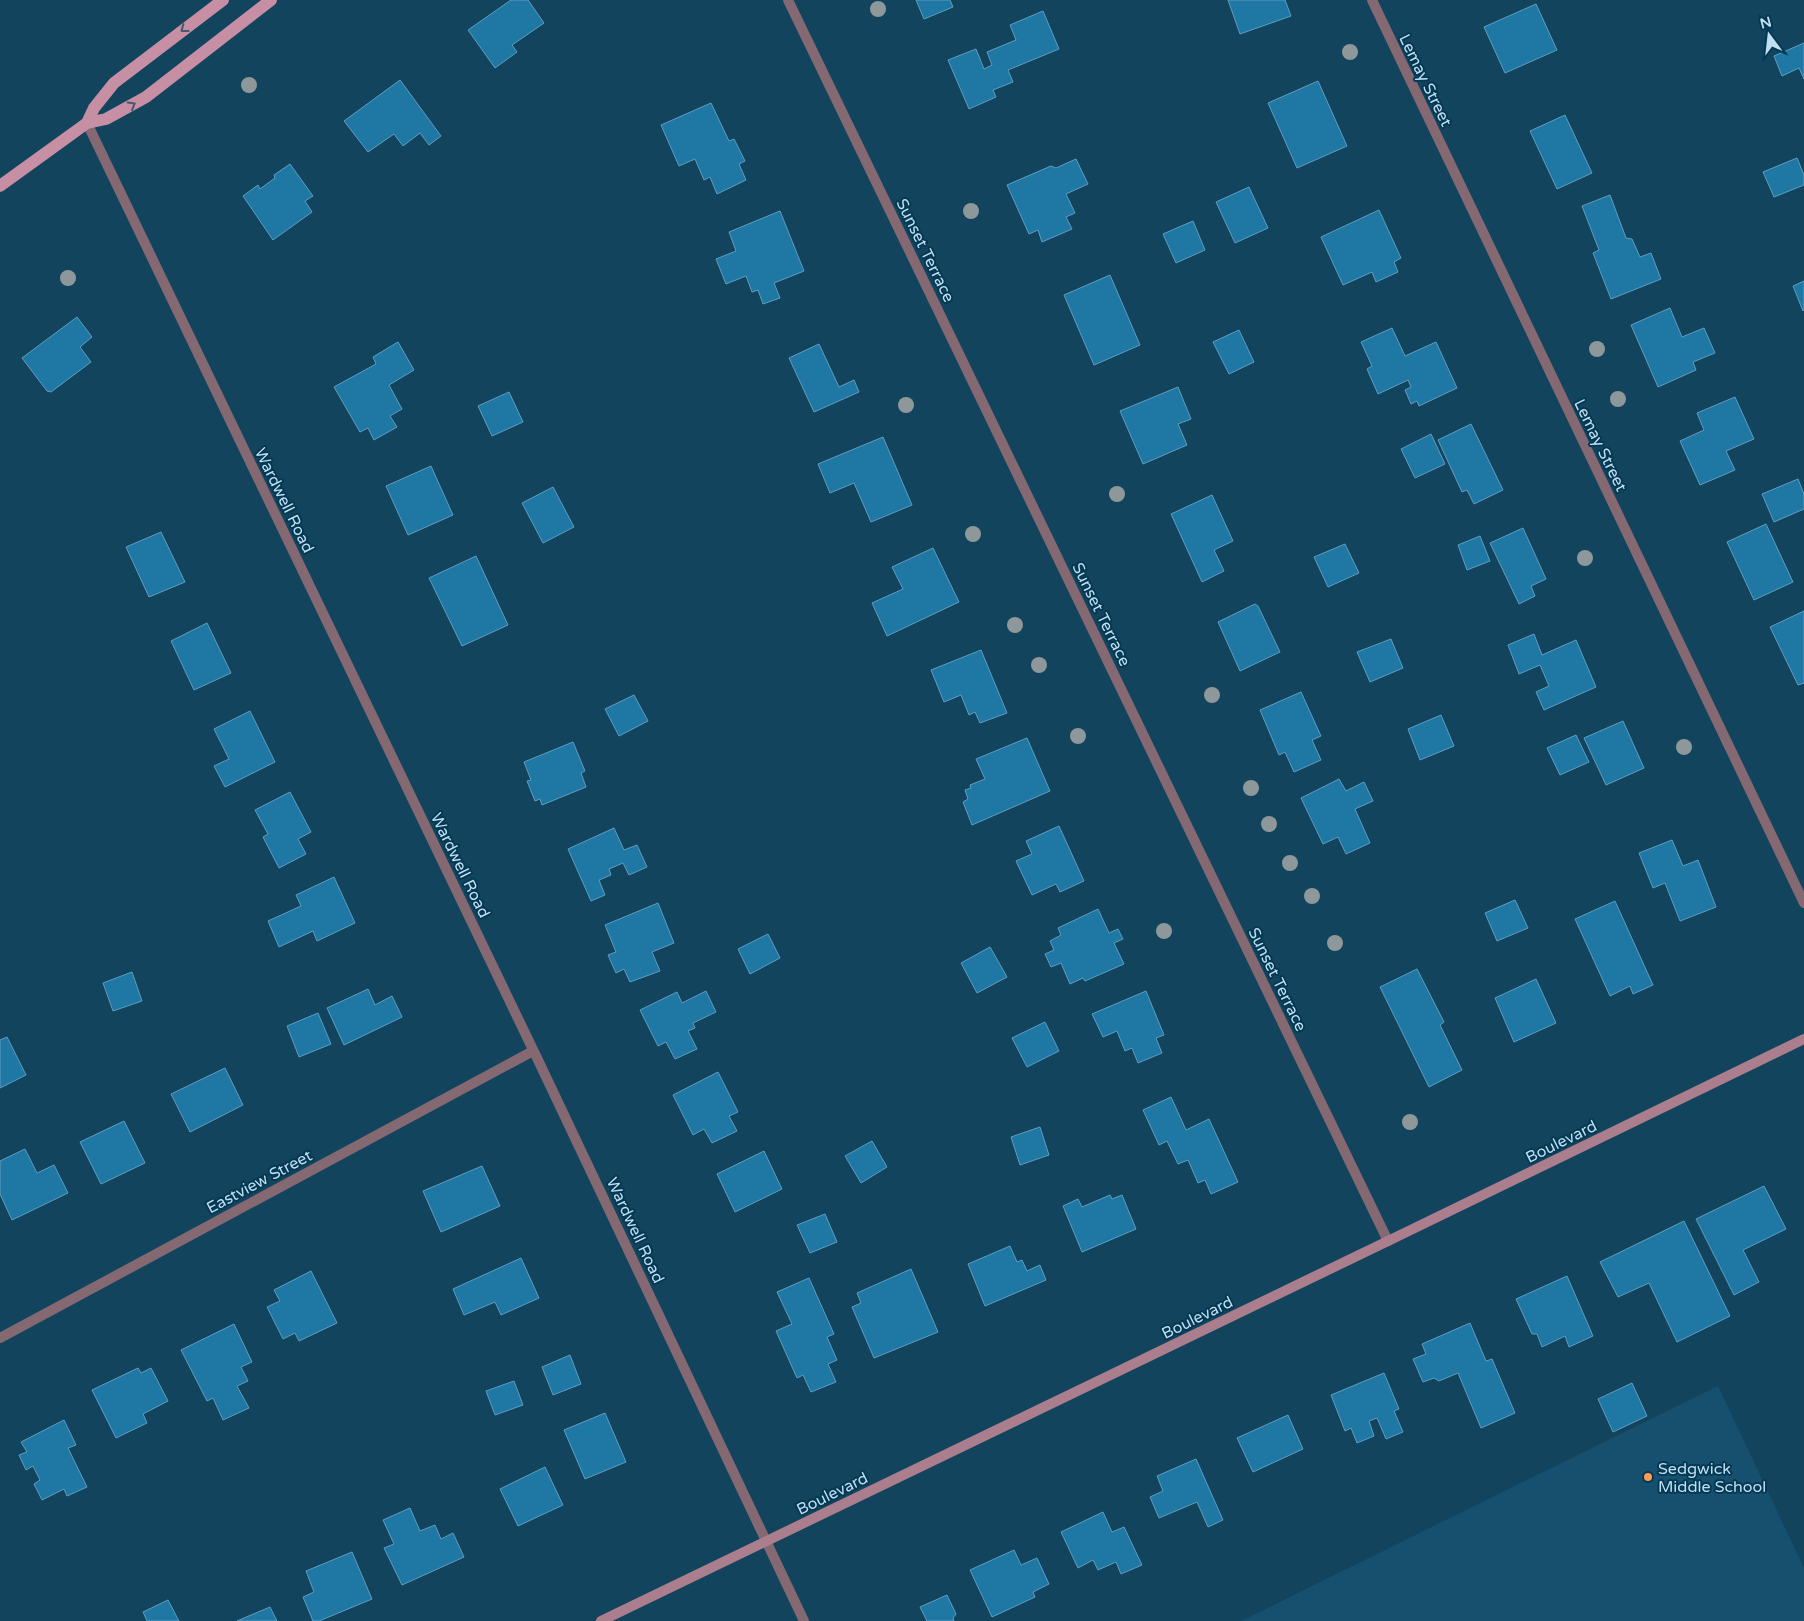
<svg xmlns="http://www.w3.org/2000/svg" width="1804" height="1621" font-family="'Varela Round',sans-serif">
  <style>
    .built { fill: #17506e }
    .building { fill: #1f77a3; stroke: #5f9dc2 }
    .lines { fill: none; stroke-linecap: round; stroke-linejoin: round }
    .street { stroke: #846872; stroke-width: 10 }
    .secondary { stroke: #aa7e8d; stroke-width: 10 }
    .primary { stroke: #c78fa3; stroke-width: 12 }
    .tree { fill: #8e979a }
    .oneway { stroke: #48576f }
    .poi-dot { fill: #fc9d54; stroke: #043953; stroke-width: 2 }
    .labels { text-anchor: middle; stroke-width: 4; stroke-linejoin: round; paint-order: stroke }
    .street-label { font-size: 16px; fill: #c0dff3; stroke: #043953 }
    .poi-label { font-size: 16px; fill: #c0dff3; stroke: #043953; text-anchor: start }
  </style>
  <rect width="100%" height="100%" fill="#13445e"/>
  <polygon class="built" points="1718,1386 1804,1568 1804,1621 1241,1621"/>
  <g class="building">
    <polygon points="511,0 528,0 544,23 512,45 517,52 495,68 468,30"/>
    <polygon points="916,0 950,0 953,7 924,19"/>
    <polygon points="1228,0 1285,0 1291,16 1240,34"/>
    <polygon points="1536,4 1557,50 1505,73 1484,27"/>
    <polygon points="1043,11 1059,49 1008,70 1013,82 993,90 996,97 969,109 948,60 976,49 984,69 992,65 987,52 1016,40 1010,25"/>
    <polygon points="1804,43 1804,79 1799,68 1782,76 1774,56"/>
    <polygon points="400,80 441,136 429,145 420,133 403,146 394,134 368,152 344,121"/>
    <polygon points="1318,81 1347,146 1297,168 1268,103"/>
    <polygon points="711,103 729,141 734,139 745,161 739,164 746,180 717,194 710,177 704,180 695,159 679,166 661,125"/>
    <polygon points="1565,115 1592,173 1557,189 1530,131"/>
    <polygon points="1797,158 1804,175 1804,185 1774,197 1763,172"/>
    <polygon points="1076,159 1088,184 1066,194 1075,213 1066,217 1072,229 1042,242 1038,230 1029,234 1007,185 1051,166 1056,168"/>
    <polygon points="290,164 313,196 305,201 312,212 273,240 243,196 258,185 260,189 275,178 274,175"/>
    <polygon points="1249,187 1268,228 1235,243 1216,202"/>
    <polygon points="1610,195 1626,238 1632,239 1640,257 1651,253 1661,279 1611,299 1593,253 1599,250 1582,206"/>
    <polygon points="1379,210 1401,258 1394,262 1398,272 1376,282 1372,272 1343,285 1321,237"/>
    <polygon points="780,211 804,271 774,283 780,298 763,304 758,290 752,292 746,276 726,284 716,259 736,251 729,232"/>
    <polygon points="1193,221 1205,250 1176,263 1163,234"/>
    <polygon points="1110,275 1140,345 1094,365 1064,295"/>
    <polygon points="1804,281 1804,310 1803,311 1793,286"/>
    <polygon points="1670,308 1682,337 1704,328 1715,353 1693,362 1696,370 1658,387 1631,325"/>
    <polygon points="77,317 92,337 80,347 91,362 51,392 47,391 22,358"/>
    <polygon points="1392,328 1405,356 1436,342 1457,388 1419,406 1417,401 1411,404 1405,390 1411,387 1408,380 1378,394 1367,369 1372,366 1361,342"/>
    <polygon points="1239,330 1254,362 1229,374 1213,342"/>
    <polygon points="398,342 414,370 389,385 402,409 390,416 397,427 374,440 368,428 360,432 334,387 376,364 373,357"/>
    <polygon points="819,344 839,387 854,380 859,392 814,412 789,358"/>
    <polygon points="1178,387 1191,419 1178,424 1187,445 1143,464 1120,411"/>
    <polygon points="509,392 523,422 492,436 478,406"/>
    <polygon points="1735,397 1754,439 1726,451 1735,470 1700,485 1680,441 1704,430 1697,413"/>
    <polygon points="1471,424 1503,490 1474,504 1467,490 1462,492 1438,440"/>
    <polygon points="1431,434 1445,464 1415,478 1401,449"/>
    <polygon points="883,437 912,505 871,522 854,483 830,493 818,464"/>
    <polygon points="431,466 453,515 408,535 386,486"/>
    <polygon points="1798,479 1804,494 1804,509 1774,522 1762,494"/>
    <polygon points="553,487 574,527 543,543 522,503"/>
    <polygon points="1212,495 1233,541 1214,550 1224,571 1202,582 1171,514"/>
    <polygon points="1766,524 1793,582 1754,600 1727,542"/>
    <polygon points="1523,528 1546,579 1531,586 1535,596 1519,604 1490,543"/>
    <polygon points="161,532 185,582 149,597 126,547"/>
    <polygon points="1480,536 1490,561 1467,570 1458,545"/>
    <polygon points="1345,544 1359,573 1328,587 1314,557"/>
    <polygon points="933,548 959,602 887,636 872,603 903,589 892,567"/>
    <polygon points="476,556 508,625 462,646 429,578"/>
    <polygon points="1255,604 1258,606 1280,652 1240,671 1218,622"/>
    <polygon points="1804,611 1804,683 1798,685 1770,627"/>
    <polygon points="207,623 231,673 194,690 171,641"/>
    <polygon points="1534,634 1542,655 1576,640 1596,687 1544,710 1536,692 1549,686 1540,665 1519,674 1508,645"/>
    <polygon points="1391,639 1403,668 1370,682 1357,652"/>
    <polygon points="981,650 1007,713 980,723 975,712 969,715 961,695 944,702 931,670"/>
    <polygon points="1301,692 1321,736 1312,740 1321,760 1294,772 1285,752 1279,755 1260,710"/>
    <polygon points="634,695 648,721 619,736 605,709"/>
    <polygon points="250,711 275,762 225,787 214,766 229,759 214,729"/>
    <polygon points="1441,715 1454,746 1420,760 1408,729"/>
    <polygon points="1623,721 1644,768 1606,785 1584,738"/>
    <polygon points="1576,735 1589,762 1560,775 1547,748"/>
    <polygon points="1027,738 1050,791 972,825 963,802 968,799 965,790 971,788 970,785 985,779 976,759"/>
    <polygon points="573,742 585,771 581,773 586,787 542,805 540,799 535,801 527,781 531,780 524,762"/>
    <polygon points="1339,779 1346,791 1364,782 1373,801 1355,809 1370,843 1346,854 1338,837 1323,844 1301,798"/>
    <polygon points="290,792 311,832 298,839 306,854 279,868 263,837 268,834 255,810"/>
    <polygon points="1059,826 1084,881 1060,892 1056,884 1032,895 1016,861 1032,854 1026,841"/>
    <polygon points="614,828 624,850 637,845 647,867 629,875 623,863 609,869 611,875 599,880 605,895 591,901 568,849"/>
    <polygon points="1672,840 1683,866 1698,860 1716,907 1680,921 1665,883 1653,888 1639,853"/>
    <polygon points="334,877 355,923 317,941 313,931 279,947 268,921 301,906 296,895"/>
    <polygon points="1515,900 1528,928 1497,941 1485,913"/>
    <polygon points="1615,901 1653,985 1633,994 1630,986 1610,996 1575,919"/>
    <polygon points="658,903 674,943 652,952 660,971 630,982 624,969 616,973 608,955 616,952 605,925"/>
    <polygon points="1098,909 1109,933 1118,929 1123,939 1114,943 1124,964 1085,981 1083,978 1070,984 1061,963 1051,967 1045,954 1054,950 1050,941 1061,935 1058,928"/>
    <polygon points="768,934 780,958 750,974 738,949"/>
    <polygon points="990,947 1007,977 977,993 961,963"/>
    <polygon points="1417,969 1444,1022 1440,1025 1462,1070 1429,1087 1380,987"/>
    <polygon points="132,972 142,1001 113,1011 103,983"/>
    <polygon points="1536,979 1556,1023 1514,1042 1495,998"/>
    <polygon points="368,989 375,1005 392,996 402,1017 344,1045 327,1008"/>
    <polygon points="706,991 716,1012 693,1023 695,1028 688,1031 697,1049 675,1059 666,1042 658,1046 640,1010 677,992 682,1003"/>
    <polygon points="1146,991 1164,1035 1156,1038 1162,1053 1138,1063 1132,1048 1125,1051 1117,1031 1103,1037 1092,1014"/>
    <polygon points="318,1013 331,1044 299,1057 287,1026"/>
    <polygon points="1045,1022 1059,1051 1027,1067 1012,1038"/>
    <polygon points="7,1037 26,1075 0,1088 0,1040"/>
    <polygon points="225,1068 243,1105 190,1132 171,1094"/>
    <polygon points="718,1072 738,1112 729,1116 737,1131 712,1143 704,1129 693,1135 673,1095"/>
    <polygon points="1171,1097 1186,1130 1209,1119 1238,1182 1211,1194 1205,1180 1198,1183 1188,1160 1178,1164 1167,1141 1159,1145 1143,1110"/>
    <polygon points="124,1121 145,1163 101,1184 80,1142"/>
    <polygon points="1040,1127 1049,1155 1020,1165 1011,1137"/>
    <polygon points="872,1141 887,1167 861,1183 845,1156"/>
    <polygon points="25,1149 37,1173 54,1165 68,1193 12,1220 0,1194 0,1161"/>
    <polygon points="764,1151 782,1189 735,1212 717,1174"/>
    <polygon points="482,1166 500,1206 441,1232 423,1191"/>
    <polygon points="1764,1186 1786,1229 1743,1250 1759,1282 1734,1295 1696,1219"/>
    <polygon points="1110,1195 1112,1199 1122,1195 1136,1229 1082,1252 1063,1206 1078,1199 1082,1207"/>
    <polygon points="825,1214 837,1242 810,1253 797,1225"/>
    <polygon points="1684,1221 1730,1316 1677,1342 1649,1283 1618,1297 1600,1262"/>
    <polygon points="1010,1246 1017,1262 1022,1260 1027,1271 1040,1265 1046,1280 985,1306 968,1264"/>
    <polygon points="521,1258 539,1298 501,1315 495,1302 464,1315 453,1289"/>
    <polygon points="911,1269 938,1332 874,1358 852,1307 861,1303 857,1293"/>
    <polygon points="311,1271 337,1323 299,1341 295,1333 283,1339 267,1307 280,1301 274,1290"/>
    <polygon points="1567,1276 1593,1336 1569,1347 1565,1336 1542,1347 1537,1334 1532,1334 1516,1299"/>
    <polygon points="809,1278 834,1334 827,1337 837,1360 828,1364 836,1382 811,1392 803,1375 797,1378 776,1331 792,1324 777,1292"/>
    <polygon points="1470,1323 1486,1361 1492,1359 1515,1413 1481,1428 1458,1373 1439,1381 1434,1378 1423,1382 1413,1359 1426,1354 1422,1344"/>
    <polygon points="234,1324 252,1362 241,1367 248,1381 237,1386 249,1408 223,1420 213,1398 207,1401 181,1350"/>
    <polygon points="570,1355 581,1384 553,1395 542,1367"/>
    <polygon points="138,1368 141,1373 151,1368 168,1401 143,1414 147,1423 116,1438 92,1390"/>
    <polygon points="1384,1373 1399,1409 1394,1411 1403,1432 1386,1439 1377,1418 1369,1421 1374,1436 1357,1443 1351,1428 1345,1431 1331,1395"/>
    <polygon points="514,1381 523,1405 495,1415 486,1391"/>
    <polygon points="1632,1383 1647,1416 1613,1432 1598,1399"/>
    <polygon points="605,1413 626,1462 585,1479 564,1430"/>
    <polygon points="1288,1415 1303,1449 1253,1472 1237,1438"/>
    <polygon points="64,1420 76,1445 68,1448 87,1487 67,1496 64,1489 42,1500 34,1484 40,1480 33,1466 26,1470 19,1455 27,1452 21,1442"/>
    <polygon points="1196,1459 1223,1520 1208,1527 1197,1502 1159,1518 1150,1497 1163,1491 1157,1476"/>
    <polygon points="545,1467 563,1505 518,1526 500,1489"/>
    <polygon points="410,1508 420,1531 435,1525 441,1539 453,1533 464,1557 402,1585 384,1548 394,1544 383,1520"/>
    <polygon points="1103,1512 1112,1532 1124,1527 1142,1565 1121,1574 1116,1562 1098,1570 1093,1560 1078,1568 1061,1532"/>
    <polygon points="1014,1550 1021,1565 1037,1558 1049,1584 1033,1592 1035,1597 992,1617 970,1570"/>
    <polygon points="352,1552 372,1599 319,1621 313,1621 303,1597 314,1592 306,1571"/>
    <polygon points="947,1595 956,1614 953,1618 954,1621 927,1621 920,1607"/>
    <polygon points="168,1600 179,1621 147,1621 143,1612"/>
    <polygon points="270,1607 277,1621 237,1621"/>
  </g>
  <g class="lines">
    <g class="street">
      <polyline points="788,0 1388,1241"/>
      <polyline points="1372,0 1804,903"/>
      <polyline points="87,123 538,1060 804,1621"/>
      <polyline points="0,1338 533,1051"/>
    </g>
    <polyline class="secondary" points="601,1621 1388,1241 1804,1039"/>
    <g class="primary">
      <polyline points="87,123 94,108 114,83 223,0"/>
      <polyline points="0,186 87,123 106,119 146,97 271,0"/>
    </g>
  </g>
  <g class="tree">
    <circle cx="878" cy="9" r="8"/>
    <circle cx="1350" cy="52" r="8"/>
    <circle cx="249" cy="85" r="8"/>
    <circle cx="971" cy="211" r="8"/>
    <circle cx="68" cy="278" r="8"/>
    <circle cx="1597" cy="349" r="8"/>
    <circle cx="1618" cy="399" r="8"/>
    <circle cx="906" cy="405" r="8"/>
    <circle cx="1117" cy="494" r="8"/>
    <circle cx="973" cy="534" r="8"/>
    <circle cx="1585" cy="558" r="8"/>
    <circle cx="1015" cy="625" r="8"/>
    <circle cx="1039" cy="665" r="8"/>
    <circle cx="1212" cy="695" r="8"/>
    <circle cx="1078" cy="736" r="8"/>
    <circle cx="1684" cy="747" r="8"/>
    <circle cx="1251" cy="788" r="8"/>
    <circle cx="1269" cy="824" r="8"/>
    <circle cx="1290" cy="863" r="8"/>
    <circle cx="1312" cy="896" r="8"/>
    <circle cx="1164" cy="931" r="8"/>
    <circle cx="1335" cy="943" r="8"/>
    <circle cx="1410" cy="1122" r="8"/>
  </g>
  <defs><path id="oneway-chevron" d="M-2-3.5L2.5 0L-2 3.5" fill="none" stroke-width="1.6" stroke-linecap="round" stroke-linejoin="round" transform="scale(1.25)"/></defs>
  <g class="oneway">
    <use href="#oneway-chevron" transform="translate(184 29) rotate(143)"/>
    <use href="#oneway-chevron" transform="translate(132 105) rotate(-30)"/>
  </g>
  <circle class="poi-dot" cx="1648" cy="1477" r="5"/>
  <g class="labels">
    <g class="street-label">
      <text transform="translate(1426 80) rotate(64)" y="6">Lemay Street</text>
      <text transform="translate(926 250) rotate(64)" y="6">Sunset Terrace</text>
      <text transform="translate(1601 445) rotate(64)" y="6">Lemay Street</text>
      <text transform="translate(285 500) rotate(64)" y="6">Wardwell Road</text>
      <text transform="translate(1102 614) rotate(64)" y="6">Sunset Terrace</text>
      <text transform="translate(461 865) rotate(64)" y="6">Wardwell Road</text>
      <text transform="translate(1278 979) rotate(64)" y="6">Sunset Terrace</text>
      <text transform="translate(1561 1141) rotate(-26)" y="6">Boulevard</text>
      <text transform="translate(259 1181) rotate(-28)" y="6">Eastview Street</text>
      <text transform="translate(636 1230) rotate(65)" y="6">Wardwell Road</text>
      <text transform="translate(1197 1317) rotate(-26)" y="6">Boulevard</text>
      <text transform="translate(832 1493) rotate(-26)" y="6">Boulevard</text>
    </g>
    <g class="poi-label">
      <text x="1658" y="1474">Sedgwick<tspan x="1658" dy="18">Middle School</tspan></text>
    </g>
  </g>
  <g transform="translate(1769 35) rotate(345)" stroke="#043953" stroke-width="4" paint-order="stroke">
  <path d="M0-4L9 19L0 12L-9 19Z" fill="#c0dff3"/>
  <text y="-8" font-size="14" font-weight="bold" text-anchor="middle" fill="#c0dff3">N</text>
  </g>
</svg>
